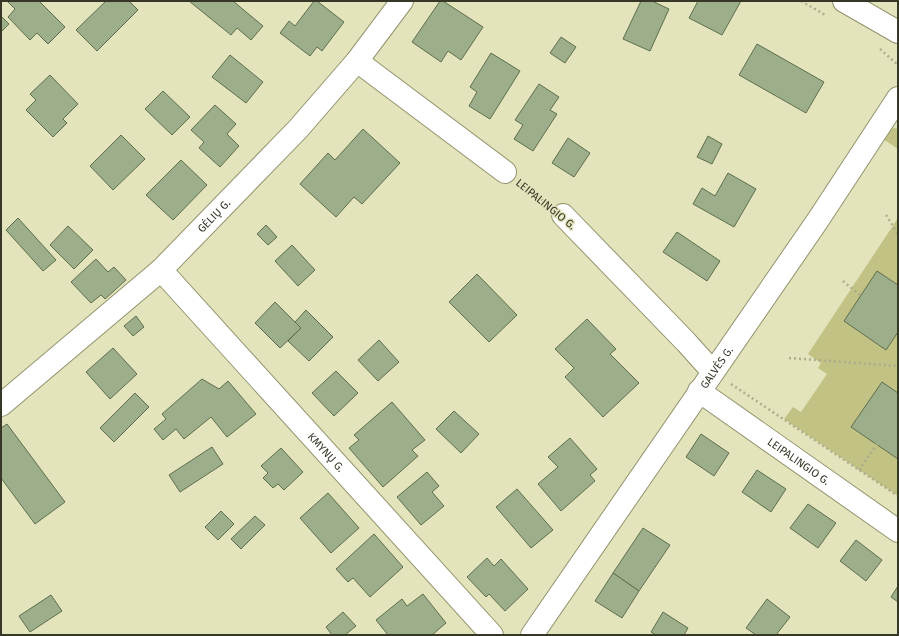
<svg xmlns="http://www.w3.org/2000/svg" width="899" height="636" font-family="'Fira Sans',sans-serif">
  <style>
    .grass { fill: #c1c283 }
    .building { fill: #9dae8b; stroke: #5e6e4d }
    .lines { fill: none; stroke-linecap: round; stroke-linejoin: round }
    .minor-casing { stroke: #92936d; stroke-width: 24 }
    .primary-casing { stroke: #92936d; stroke-width: 24 }
    .path { stroke: #acad8c; stroke-width: 2.5; stroke-dasharray: 2 3; stroke-linecap: butt }
    .minor { stroke: #fff; stroke-width: 22 }
    .primary { stroke: #fff; stroke-width: 22 }
    .labels { text-anchor: middle; stroke-width: 3; stroke-linejoin: round; paint-order: stroke }
    .street-label { font-size: 11px; fill: #363727; stroke: #e3e4bb }
  </style>
  <rect width="100%" height="100%" fill="#e3e4bb"/>
  <g class="grass">
    <polygon points="894,128 898,129 898,149 883,139 888,130"/>
    <polygon points="898,218 898,496 784,419 793,407 801,412 827,374 818,368 821,363 808,354"/>
  </g>
  <g class="building">
    <polygon points="7,1 39,1 65,27 48,44 37,33 30,40 8,17 15,9"/>
    <polygon points="106,1 129,1 138,10 97,51 76,30"/>
    <polygon points="189,1 233,1 263,26 251,40 237,28 231,35"/>
    <polygon points="314,1 317,1 344,22 322,51 317,47 310,56 280,33 289,21 295,26"/>
    <polygon points="440,1 443,1 483,27 461,60 448,51 441,62 412,42"/>
    <polygon points="641,1 652,1 669,9 650,51 623,39"/>
    <polygon points="698,1 741,1 722,35 689,18"/>
    <polygon points="1,16 9,24 1,32"/>
    <polygon points="561,37 576,47 565,63 550,53"/>
    <polygon points="757,44 824,82 806,113 739,75"/>
    <polygon points="491,53 520,71 490,119 469,106 477,92 470,87"/>
    <polygon points="230,55 263,82 246,103 212,77"/>
    <polygon points="50,75 78,104 63,119 67,123 53,137 26,110 36,100 30,94"/>
    <polygon points="539,84 559,97 550,110 557,114 533,151 514,139 523,125 515,120"/>
    <polygon points="163,91 190,117 172,135 145,109"/>
    <polygon points="215,105 236,124 227,134 239,146 220,167 199,148 204,142 191,130"/>
    <polygon points="363,129 400,163 362,204 354,197 336,217 300,184 328,153 335,160"/>
    <polygon points="121,135 145,159 113,190 90,166"/>
    <polygon points="708,136 722,144 712,164 697,157"/>
    <polygon points="568,138 590,153 574,177 552,163"/>
    <polygon points="181,160 207,185 173,220 146,195"/>
    <polygon points="728,173 756,189 734,227 693,204 702,188 715,196"/>
    <polygon points="18,218 56,260 43,271 6,230"/>
    <polygon points="266,225 277,237 268,245 257,234"/>
    <polygon points="68,226 93,250 74,269 50,245"/>
    <polygon points="677,232 720,261 707,281 663,252"/>
    <polygon points="292,245 315,270 298,286 275,261"/>
    <polygon points="96,259 108,272 114,267 126,280 105,299 101,295 91,303 71,282"/>
    <polygon points="877,271 898,285 898,332 886,350 844,321"/>
    <polygon points="477,274 517,315 489,342 449,302"/>
    <polygon points="275,302 301,328 280,348 255,323"/>
    <polygon points="306,310 333,337 309,361 288,341 301,328 295,322"/>
    <polygon points="136,316 144,327 133,336 124,326"/>
    <polygon points="587,319 616,349 610,354 639,383 603,417 565,377 574,368 555,349"/>
    <polygon points="379,340 399,362 378,381 358,360"/>
    <polygon points="113,348 137,374 110,399 86,372"/>
    <polygon points="336,371 358,393 334,416 312,393"/>
    <polygon points="202,379 219,389 228,381 256,414 227,437 211,417 184,439 176,429 163,440 154,429 166,419 162,414"/>
    <polygon points="882,382 898,393 898,459 851,427"/>
    <polygon points="135,393 149,407 114,442 100,428"/>
    <polygon points="392,402 425,440 412,450 418,456 383,487 349,448 359,440 354,435"/>
    <polygon points="454,411 479,434 461,453 436,429"/>
    <polygon points="7,424 65,502 35,524 1,478 1,428"/>
    <polygon points="701,434 729,453 714,476 686,457"/>
    <polygon points="570,438 597,469 590,475 595,481 561,511 538,484 558,467 548,457"/>
    <polygon points="212,447 223,464 180,492 169,475"/>
    <polygon points="281,448 303,472 284,490 278,484 273,488 263,478 268,473 261,466"/>
    <polygon points="757,470 786,489 771,512 742,492"/>
    <polygon points="427,472 439,486 432,492 444,506 421,525 397,497"/>
    <polygon points="517,489 553,530 531,548 496,507"/>
    <polygon points="328,493 359,528 331,553 300,518"/>
    <polygon points="808,504 836,523 818,548 790,528"/>
    <polygon points="221,511 234,524 218,540 205,527"/>
    <polygon points="255,516 265,525 241,549 231,539"/>
    <polygon points="643,528 670,545 639,591 613,573"/>
    <polygon points="374,534 403,567 370,597 353,578 348,582 336,569"/>
    <polygon points="856,540 882,560 866,581 840,561"/>
    <polygon points="487,558 494,566 501,559 528,589 505,611 489,594 486,597 467,577"/>
    <polygon points="613,573 639,591 622,618 595,601"/>
    <polygon points="898,586 898,602 891,597"/>
    <polygon points="423,594 446,623 432,635 388,635 376,620 402,599 407,606"/>
    <polygon points="51,595 62,611 30,632 19,616"/>
    <polygon points="767,599 790,617 776,635 756,635 746,628"/>
    <polygon points="343,612 356,626 345,635 332,635 326,627"/>
    <polygon points="663,612 688,628 684,635 656,635 651,632"/>
  </g>
  <g class="lines">
    <defs>
      <g id="minor">
        <polyline points="357,61 505,172"/>
        <polyline points="563,215 686,342 713,372"/>
        <path id="s1" d="M161,270L492,635"/>
        <path id="s2" d="M699,391L898,531"/>
        <path id="s3" d="M1,405L161,270L298,129L357,61L402,1"/>
        <path id="s4" d="M532,635L818,220L898,98"/>
      </g>
      <polyline id="primary" points="844,1 898,32"/>
    </defs>
    <use href="#minor" class="minor-casing"/>
    <use href="#primary" class="primary-casing"/>
    <g class="path">
      <polyline points="801,1 827,16"/>
      <polyline points="880,49 898,65"/>
      <polyline points="521,184 546,203"/>
      <polyline points="886,215 898,234"/>
      <polyline points="843,281 861,296"/>
      <polyline points="789,358 898,366"/>
      <polyline points="731,384 898,496"/>
      <polyline points="859,470 877,444"/>
    </g>
    <use href="#minor" class="minor"/>
    <use href="#primary" class="primary"/>
  </g>
  <g class="labels">
    <g class="street-label">
      <text transform="translate(546 204) rotate(39)" y="4">LEIPALINGIO G.</text>
      <text dy="4" stroke="none"><textPath href="#s3" startOffset="285">GĖLIŲ G.</textPath></text>
      <text dy="4" stroke="none"><textPath href="#s4" startOffset="325">GALVĖS G.</textPath></text>
      <text dy="4" stroke="none"><textPath href="#s1" startOffset="246">KMYNŲ G.</textPath></text>
      <text dy="4" stroke="none"><textPath href="#s2" startOffset="122">LEIPALINGIO G.</textPath></text>
    </g>
  </g>
  <rect width="899" height="636" fill="none" stroke="#363727" stroke-width="4"/>
</svg>
